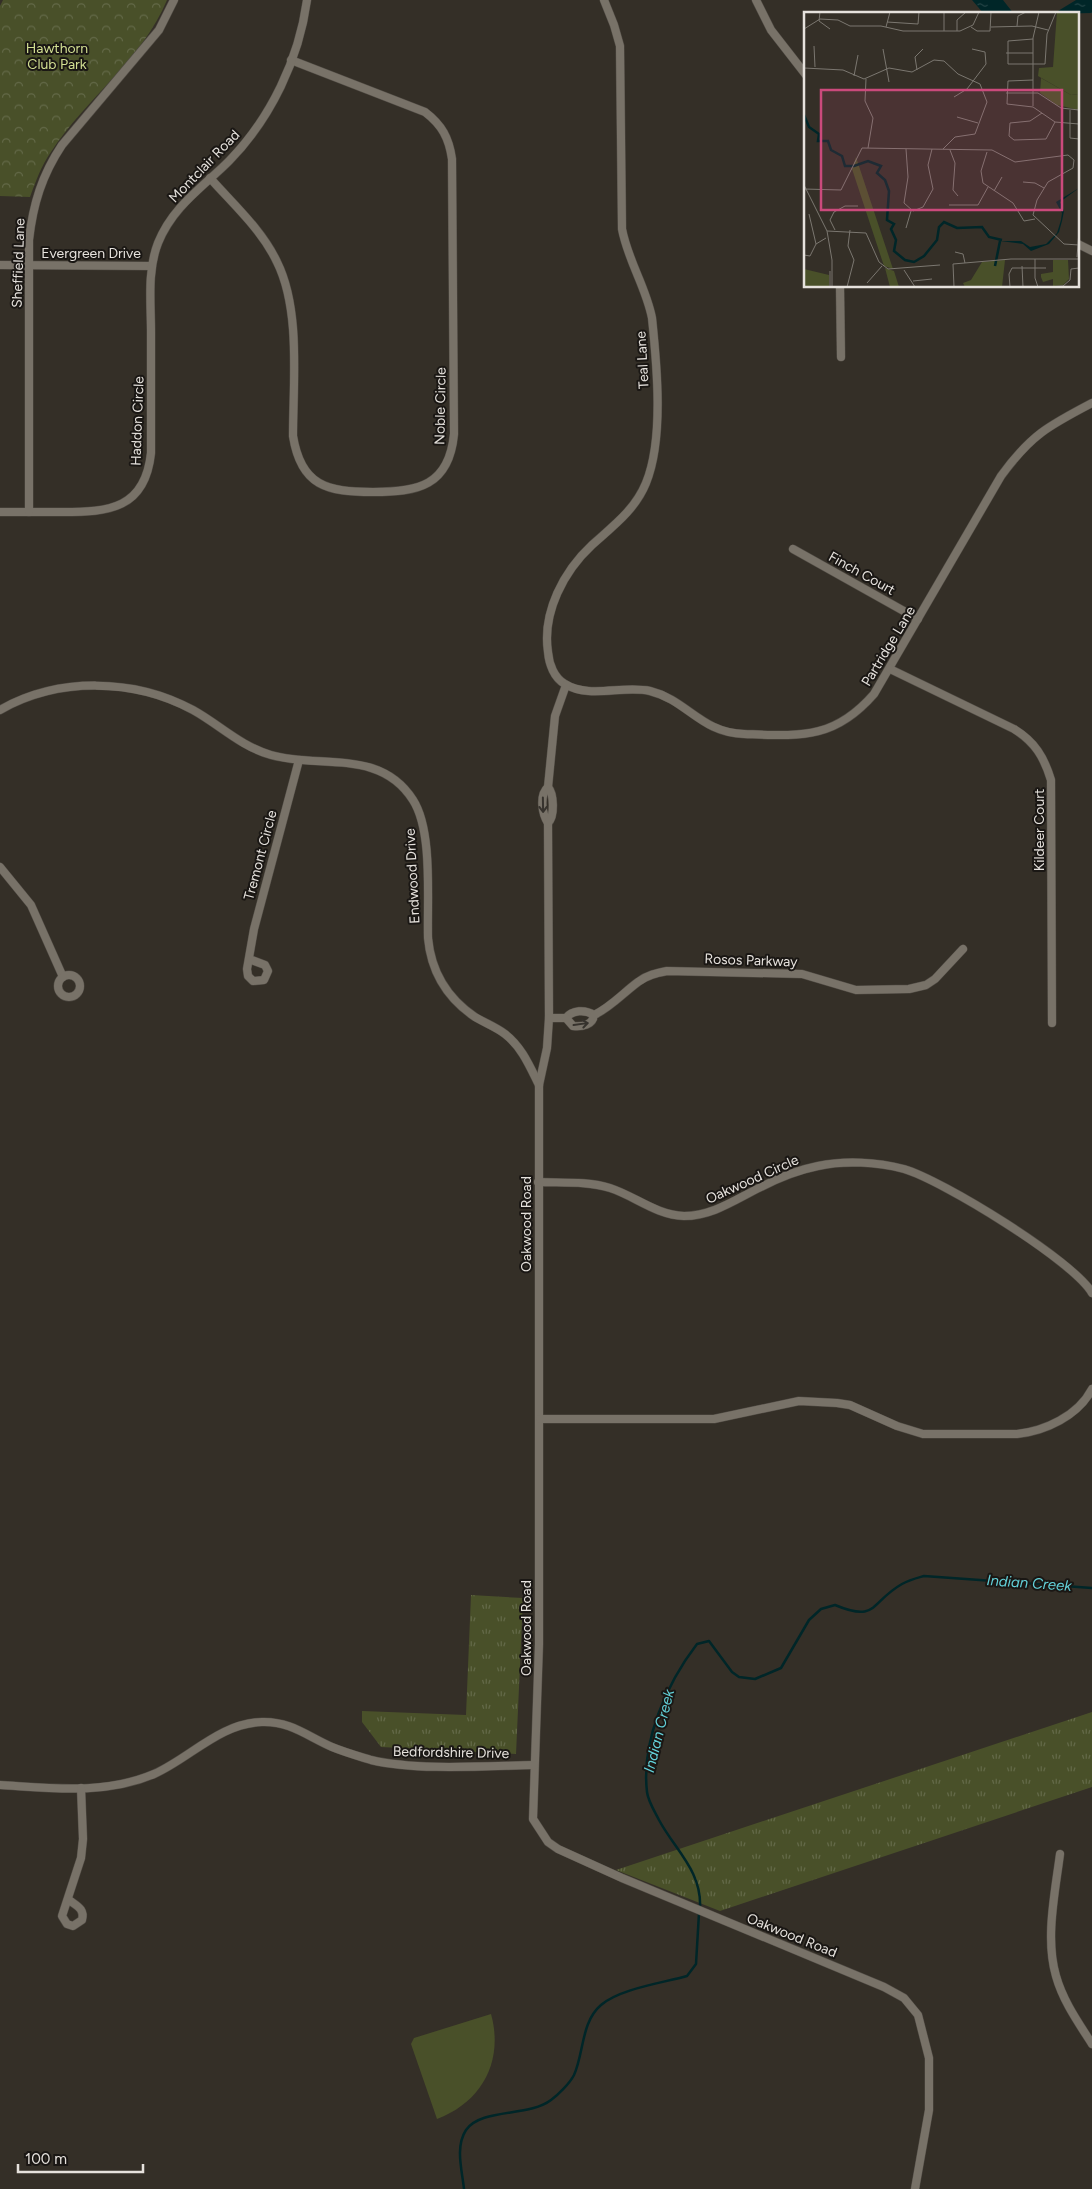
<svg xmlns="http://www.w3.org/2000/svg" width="1092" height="2189" font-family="Figtree,sans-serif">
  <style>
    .grass { fill: url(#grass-tufts) }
    .park { fill: url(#park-crowns) }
    .pitch { fill: #495029 }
    .water { fill: url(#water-ripples) }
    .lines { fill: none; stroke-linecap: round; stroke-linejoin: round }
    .stream { stroke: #002628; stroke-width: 2.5 }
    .minor-casing { stroke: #514c45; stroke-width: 9 }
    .minor { stroke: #787268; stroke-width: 8 }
    .oneway { stroke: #36322d }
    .labels { text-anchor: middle; stroke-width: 4; stroke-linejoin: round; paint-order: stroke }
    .park-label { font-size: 14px; fill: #d2df92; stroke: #1a1714 }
    .street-label { font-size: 14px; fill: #e6e2dd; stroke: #1a1714 }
    .water-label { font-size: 15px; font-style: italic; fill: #63d1d9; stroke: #1a1714 }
    .inset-river { fill: none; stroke: #002628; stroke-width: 2.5 }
    .inset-road { fill: none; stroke: #7b7770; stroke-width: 1 }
    .view { fill: #cb4a7c; fill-opacity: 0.15; stroke: #cb4a7c; stroke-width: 2.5 }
    .inset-edge { fill: none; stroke: #e6e2dd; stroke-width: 2.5 }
  </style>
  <defs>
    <pattern id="grass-tufts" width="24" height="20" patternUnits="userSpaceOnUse" patternTransform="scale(1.25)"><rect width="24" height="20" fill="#495029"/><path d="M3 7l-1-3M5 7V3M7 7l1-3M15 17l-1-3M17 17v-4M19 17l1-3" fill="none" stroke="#636948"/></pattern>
    <pattern id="park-crowns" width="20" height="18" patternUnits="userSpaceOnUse" patternTransform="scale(1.25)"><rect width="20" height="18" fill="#495029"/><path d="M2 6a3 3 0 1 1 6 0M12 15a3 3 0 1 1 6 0" fill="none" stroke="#636948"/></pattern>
    <pattern id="water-ripples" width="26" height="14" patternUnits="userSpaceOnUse" patternTransform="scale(1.25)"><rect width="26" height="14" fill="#002628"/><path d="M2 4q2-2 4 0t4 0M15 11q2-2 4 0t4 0" fill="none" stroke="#254547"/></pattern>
  </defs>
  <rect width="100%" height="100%" fill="#342f27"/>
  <g class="grass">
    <polygon points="471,1595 523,1598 516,1754 381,1747 362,1722 362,1711 466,1715"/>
    <polygon points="1092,1712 1092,1787 720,1911 616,1870"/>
  </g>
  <path class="park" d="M3,0H167C142,60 86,98 51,152C41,166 36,181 30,197L0,196V6Z"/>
  <path class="pitch" d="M491,2014C504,2061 482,2102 437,2119L411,2044L414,2038Z"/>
  <g class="water">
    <polygon points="972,0 1003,0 1014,14 984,14"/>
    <polygon points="1076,0 1092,0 1092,13 1053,14"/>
  </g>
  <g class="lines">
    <g class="stream">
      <path d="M700,1908C702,1871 675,1850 659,1820C655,1812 648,1801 647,1792C641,1741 667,1683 697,1644L709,1641L732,1672L739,1677L755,1679L781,1668L809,1620L821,1609L835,1605C878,1623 870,1602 902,1584C909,1580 917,1578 924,1576L1092,1588"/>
      <path d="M464,2189C462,2170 455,2147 466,2130C481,2108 529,2117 551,2100C558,2095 570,2083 574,2075C584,2053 581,2022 601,2005C619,1989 662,1983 687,1976L696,1964L699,1913"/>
    </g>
    <defs>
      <g id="minor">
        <path d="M604,0L614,25L620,46L622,229C628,261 646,287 652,318C657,366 664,439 646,483C635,510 613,526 592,545C564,571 542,612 548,652C549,664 554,678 565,684C589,699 623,685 650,691C687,700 701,733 744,734C800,736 834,740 874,694L1001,476C1031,435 1048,426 1092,403"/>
        <polyline points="756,0 771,30 806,75"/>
        <path d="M210,178C234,205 262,230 277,262C301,310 293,383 293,436C301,486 327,492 373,492C418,492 449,486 454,434L452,159C449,138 442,125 425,112L291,60"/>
        <polyline points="1078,244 1092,251"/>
        <polyline points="0,265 152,266"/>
        <polyline points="840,286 841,357"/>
        <path d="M0,512C21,512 41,512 62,512C109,512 145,509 151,453C151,413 151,373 151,332C151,303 147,271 158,243C173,206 203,187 229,161C271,118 299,59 307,0"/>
        <path d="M29,512V240C33,204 42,175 62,145L159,30L174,0"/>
        <polyline points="793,549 918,619"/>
        <path d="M890,669L1014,729C1035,742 1044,757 1051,780L1052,1023"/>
        <path d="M566,685L555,716L548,787C539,795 542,814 548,823L549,1018L547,1048L539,1085V1644L533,1819L548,1842L558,1849L622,1878L884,1987L904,1998L918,2015L929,2058V2110L915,2189"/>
        <path d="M0,710C58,677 134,678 193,710C220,725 240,746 271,755C320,769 380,748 413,800C433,831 427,899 428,938C431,971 447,998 475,1017C485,1023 496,1027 505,1034C522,1047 530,1067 539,1085"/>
        <path d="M548,787C554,794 555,816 548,823"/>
        <polyline points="0,867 31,905 63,977"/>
        <polyline points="249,959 265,965 268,971 264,980 253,981 248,976 247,969 254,929 299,760"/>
        <circle cx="69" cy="986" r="11"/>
        <path d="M549,1018H566C572,1010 585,1009 594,1015"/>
        <path d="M566,1018L573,1026C582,1027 593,1025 594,1015C611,1007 623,993 638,982C647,975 657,973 667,971L802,974L856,990L909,989L926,985L935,979L963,949"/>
        <path d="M538,1182C562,1183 587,1181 610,1188C635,1196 656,1215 684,1216C713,1216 736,1199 761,1187C778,1178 798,1170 818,1166C845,1160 877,1162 904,1169C942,1180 1074,1261 1092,1293"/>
        <path d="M540,1419H714L799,1401L837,1403L850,1405L897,1426L923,1434H1017C1045,1431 1078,1416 1092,1389"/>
        <path d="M0,1785C51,1788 105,1795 154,1774C190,1758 220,1723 262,1722C290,1721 307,1736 332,1747C344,1752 358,1756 371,1760C417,1771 486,1766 534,1765"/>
        <path d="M1060,1854C1055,1893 1045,1939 1056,1976C1063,2001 1078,2022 1092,2044"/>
        <path d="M69,1900C77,1906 85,1909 82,1920L73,1926L67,1924L62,1916L81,1858L83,1839L81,1788"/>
      </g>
    </defs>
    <use href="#minor" class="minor-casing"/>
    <use href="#minor" class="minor"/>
  </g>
  <defs><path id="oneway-shaft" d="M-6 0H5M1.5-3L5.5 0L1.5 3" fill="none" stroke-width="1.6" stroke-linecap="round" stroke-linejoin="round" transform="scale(1.25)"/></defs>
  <g class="oneway">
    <use href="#oneway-shaft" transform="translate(543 805) rotate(89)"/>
    <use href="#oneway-shaft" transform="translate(581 1024) rotate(-8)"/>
  </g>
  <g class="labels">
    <g class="park-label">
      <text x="57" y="53">Hawthorn<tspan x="57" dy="16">Club Park</tspan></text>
    </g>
    <g class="street-label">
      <text transform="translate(204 166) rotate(-46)" y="5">Montclair Road</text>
      <text x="91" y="258">Evergreen Drive</text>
      <text transform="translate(18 263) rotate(-88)" y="5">Sheffield Lane</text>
      <text transform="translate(642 360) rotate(-93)" y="5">Teal Lane</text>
      <text transform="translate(440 406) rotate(-89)" y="5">Noble Circle</text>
      <text transform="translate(137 421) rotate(-88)" y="5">Haddon Circle</text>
      <text transform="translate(862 573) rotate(29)" y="5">Finch Court</text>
      <text transform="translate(888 646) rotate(-59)" y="5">Partridge Lane</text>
      <text transform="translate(1039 830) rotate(-90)" y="5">Kildeer Court</text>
      <text transform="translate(260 855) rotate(-75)" y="5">Tremont Circle</text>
      <text transform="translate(412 876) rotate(-93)" y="5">Endwood Drive</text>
      <text transform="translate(751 960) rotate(2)" y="5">Rosos Parkway</text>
      <text transform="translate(752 1179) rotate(-24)" y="5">Oakwood Circle</text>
      <text transform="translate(526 1224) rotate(-90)" y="5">Oakwood Road</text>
      <text transform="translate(526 1628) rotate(-90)" y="5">Oakwood Road</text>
      <text transform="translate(451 1752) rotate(1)" y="5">Bedfordshire Drive</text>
      <text transform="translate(792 1935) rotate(22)" y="5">Oakwood Road</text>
    </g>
    <g class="water-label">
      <text transform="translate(1029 1583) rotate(4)" y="5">Indian Creek</text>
      <text transform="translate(659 1731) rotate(-76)" y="5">Indian Creek</text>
    </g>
  </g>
  <g transform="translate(804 12)">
    <rect width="275" height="275" fill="#342f27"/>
    <path d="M253,0H275V82L267,83L234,64L235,56L249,55ZM52,145L89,257L80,254L48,157ZM201,248L198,275H161L159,271L167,268L178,250ZM81,256L90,259L95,275H86ZM0,257L25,263V275H0Z" fill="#495029"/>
    <path d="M237,66L267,83L275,82V98L253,93L236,81ZM249,248H264L265,267L259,273L249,274V267L239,270L237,265V262L249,260Z" fill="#495029"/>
    <path d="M275,176L256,190L260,199L258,209L255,220L245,232L227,239L219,232L196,229H217L226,235L242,232L253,221L257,208L258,201L252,190Z" fill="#002628"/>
    <path class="inset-river" d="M0,103L5,115L15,122L14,129H24L27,138L38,144L41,154H50L64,149L77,154L73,161L81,168L85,179L83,208L90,212L87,217L92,228L90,239L101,248L110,250L120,244L133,228L135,215L140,210L153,216L178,215L185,225L198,228M191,254L196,229"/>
    <path class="inset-road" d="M16,0L15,9L26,17M83,10L114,12L115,0M213,14L214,4L222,0M82,15L86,0M167,15L173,19H186L187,0M187,15L228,14L244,18M0,17L16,7L34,8L46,14H77L99,19H156L169,13L175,0M140,19V0M153,19V8L162,0M229,27L204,29V52H241L243,22L252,0M10,34L11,55M79,37L85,70M202,41H229M0,56L39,58L60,67L85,56L108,60L130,48L140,49L154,62L176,72L183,90L171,122L151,125L139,137M113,58L111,45L119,37M50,64L54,43M62,67L61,89L69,106L64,136M229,68L204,69L203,92L229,95L251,110L275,112M202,81H234L257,96L275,98M150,85L163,77L182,52L181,40L168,37M229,94V26L235,0M266,98V126L275,127M238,101L226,109L206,111L205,124L210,128L242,127L251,110M153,105L174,111M102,137L104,165L100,191L109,199L119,195L129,177L124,153L128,137M146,138L151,151L149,178L154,184M183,140L177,159L179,171L209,191L220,209L231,207M219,170L231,171L240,176M0,173L23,219L28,248V275M0,177L37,178L58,136L188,138L211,150L264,143L270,148L269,156L244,170L233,188L229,203L260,232L275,233M190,179L198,165M145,193H174L184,175M5,202L12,232M102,216L107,199M31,218L26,208L30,200L41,194H54M23,219L62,221L75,250L84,257L136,253M151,240L159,242L161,251M0,243L6,244L12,232L22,226M273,245L275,219M231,247V266L234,275M218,254L219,275M100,258L111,275M109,269L128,267M63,271L78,254M26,275V259M43,275L50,248L44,234L46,218M150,275L149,252L207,247H275M206,275L205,262L208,256H242M244,275L259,274L266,268L267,257L275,256"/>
    <path class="view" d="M17,78H258V198H17Z"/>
    <rect width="275" height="275" class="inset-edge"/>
  </g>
  <path d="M18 2164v8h125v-8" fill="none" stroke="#e6e2dd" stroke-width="2.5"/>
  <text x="25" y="2164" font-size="15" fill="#e6e2dd" stroke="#1a1714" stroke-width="4" paint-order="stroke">100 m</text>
</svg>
